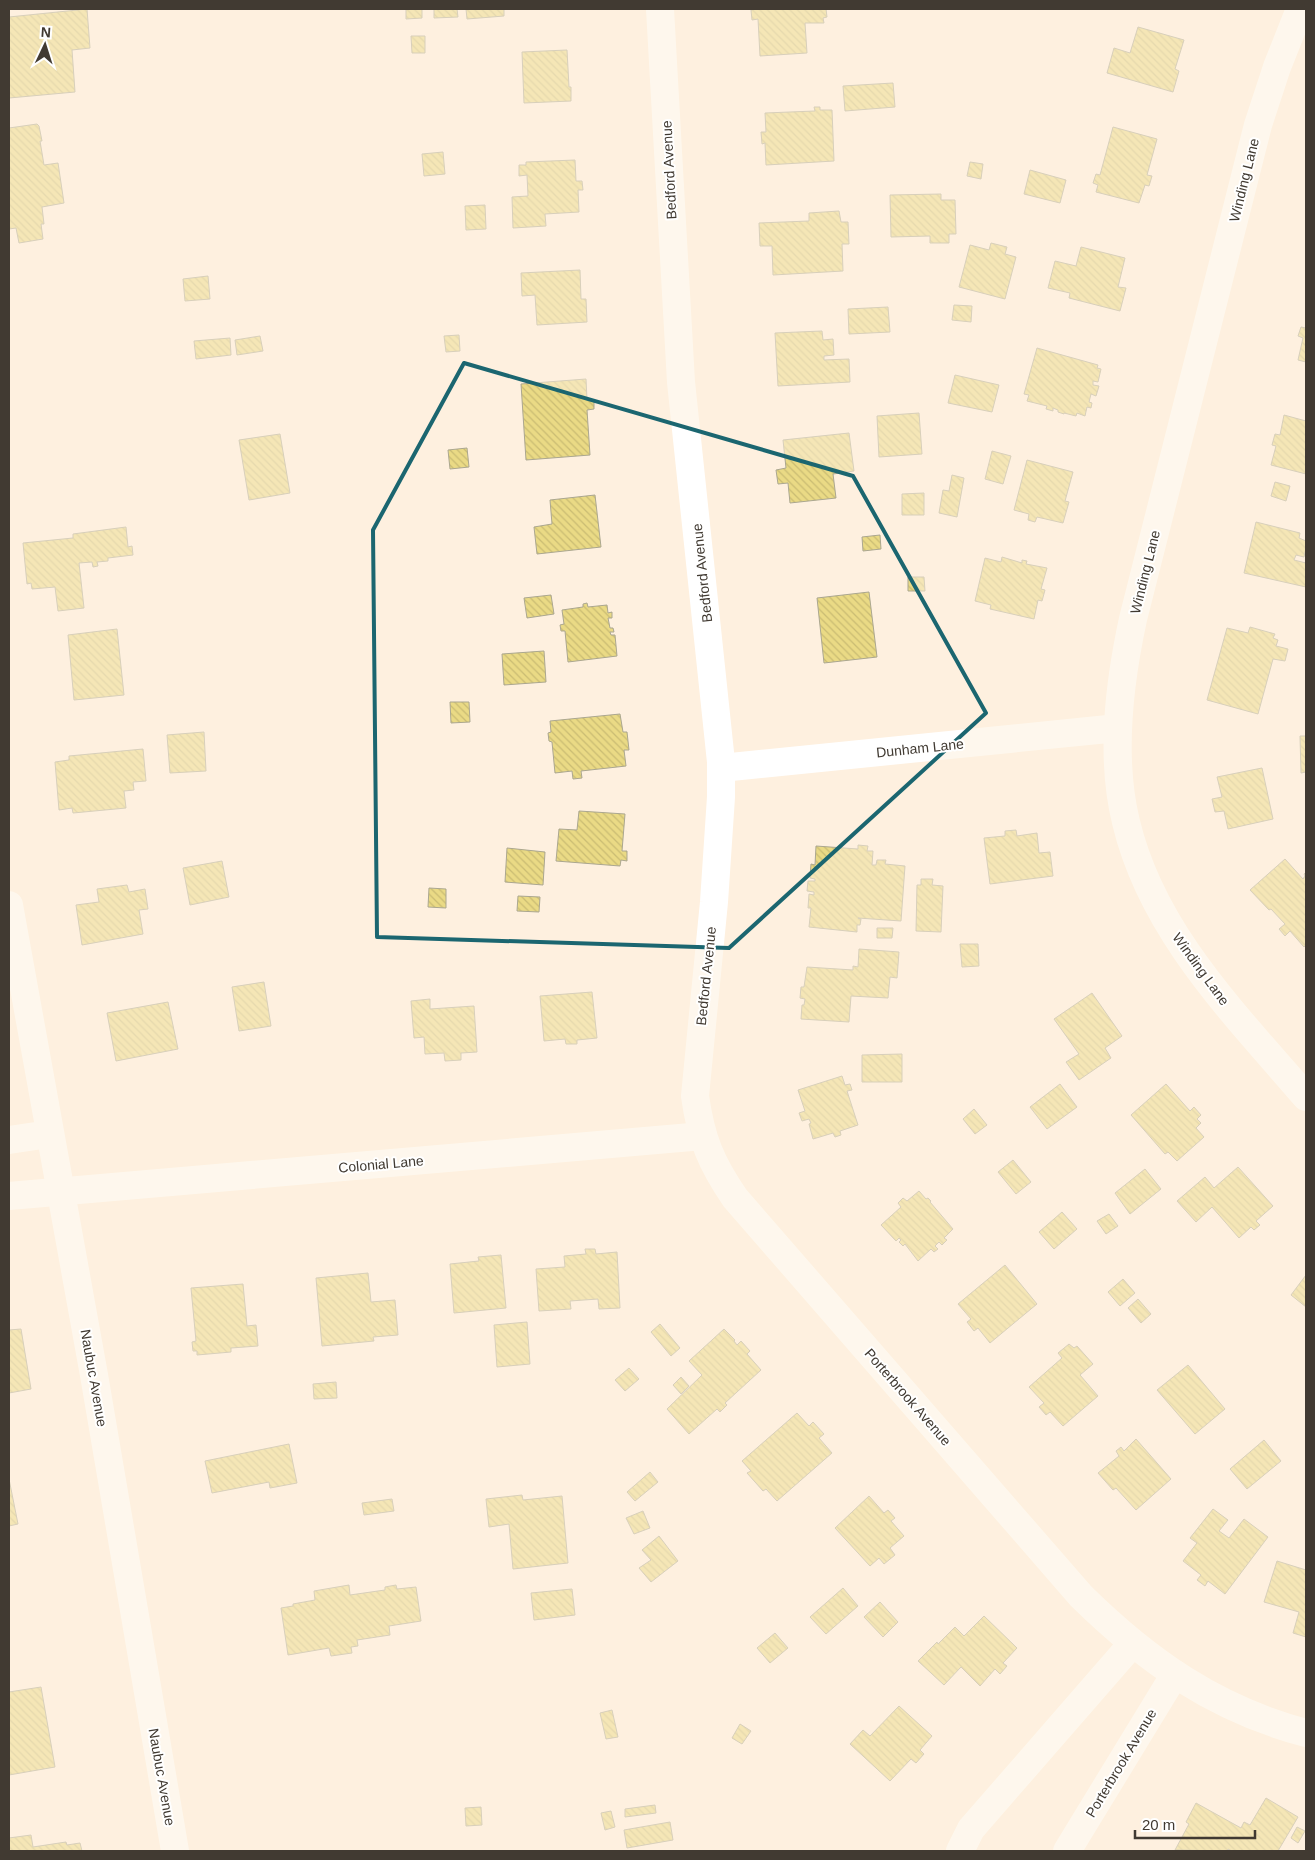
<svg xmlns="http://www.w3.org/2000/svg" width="1315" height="1860" font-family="Helvetica,sans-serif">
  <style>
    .building { fill: url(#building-back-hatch); stroke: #aba790 }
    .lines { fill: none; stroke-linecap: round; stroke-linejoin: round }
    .minor { stroke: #fff; stroke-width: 28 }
    .secondary { stroke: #fff; stroke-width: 28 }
    .marked { fill: none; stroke: #1b6670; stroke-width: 4; stroke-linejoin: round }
    .labels { text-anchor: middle; stroke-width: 4; stroke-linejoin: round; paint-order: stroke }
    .street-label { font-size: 14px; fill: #413a32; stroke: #fff }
  </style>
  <defs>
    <pattern id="building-back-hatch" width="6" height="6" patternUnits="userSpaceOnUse" patternTransform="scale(1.25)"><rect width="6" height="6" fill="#eada85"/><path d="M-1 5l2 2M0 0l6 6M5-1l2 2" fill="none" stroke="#cabc73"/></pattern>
  </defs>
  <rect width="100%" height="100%" fill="#fef0df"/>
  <g class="building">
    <polygon points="87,9 90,48 72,50 75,92 9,98 9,17"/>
    <polygon points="406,9 422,9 422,18 406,19"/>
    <polygon points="434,9 457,9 458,17 434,18"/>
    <polygon points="466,9 504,9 504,16 467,19"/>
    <polygon points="757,9 826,9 827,17 823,18 824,23 805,23 807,53 760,56 758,19 752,20 751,10"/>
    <polygon points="1138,27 1184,40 1175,69 1179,71 1173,92 1107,73 1114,48 1130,53"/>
    <polygon points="411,36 425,36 425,53 412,53"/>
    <polygon points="567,50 569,87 571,87 571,101 524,103 522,52"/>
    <polygon points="893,83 895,107 845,111 843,86"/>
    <polygon points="814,107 820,107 820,110 832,110 834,161 766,165 765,143 762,144 761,132 766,132 765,113 815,111"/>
    <polygon points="37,124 39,126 42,141 40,141 44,165 58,163 64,203 42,207 44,224 41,224 43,239 19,243 16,228 9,229 9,128"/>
    <polygon points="1113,127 1157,139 1147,175 1152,176 1149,186 1145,185 1139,203 1096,192 1098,185 1093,183 1096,174 1100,175"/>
    <polygon points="443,152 445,174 424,176 422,154"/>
    <polygon points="575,160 576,181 582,181 583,190 578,190 579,212 545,214 546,226 513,228 512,197 528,196 527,175 519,176 519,165 526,165 526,162"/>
    <polygon points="970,162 983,164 981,179 967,176"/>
    <polygon points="1030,170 1066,180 1060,203 1024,194"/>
    <polygon points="941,194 941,200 955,200 956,234 949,234 949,243 930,243 930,236 891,237 890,195"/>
    <polygon points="485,205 486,229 466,230 465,206"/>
    <polygon points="839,211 841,222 848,222 849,244 842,244 843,271 773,275 772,246 760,246 759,223 809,221 809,213"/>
    <polygon points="991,243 1007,247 1005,254 1016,257 1005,299 959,287 970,245 989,250"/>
    <polygon points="1081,247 1125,258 1118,287 1126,288 1120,311 1069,298 1070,293 1048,288 1055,261 1076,266"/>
    <polygon points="580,270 581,299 586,299 587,322 537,325 535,295 522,296 521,273"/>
    <polygon points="208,276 210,299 185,301 183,279"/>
    <polygon points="954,305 972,306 971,322 952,320"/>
    <polygon points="888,307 890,332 849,334 848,309"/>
    <polygon points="1301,327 1306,328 1306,362 1298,360 1303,338 1298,336"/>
    <polygon points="822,331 823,340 833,339 834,355 824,356 824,360 849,359 850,382 778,386 775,333"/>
    <polygon points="459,335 460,351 446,352 444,336"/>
    <polygon points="260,336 263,351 237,355 235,340"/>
    <polygon points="230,338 231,355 196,359 194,341"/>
    <polygon points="1037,348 1098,365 1097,368 1101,369 1098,382 1093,381 1093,385 1099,386 1096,396 1091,394 1089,402 1092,403 1091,408 1087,407 1085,416 1077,413 1076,416 1064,413 1064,414 1058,412 1058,410 1053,408 1053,411 1046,409 1047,406 1027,401 1029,395 1024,394"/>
    <polygon points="955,375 999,385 992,412 948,403"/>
    <polygon points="586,379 587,400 594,400 594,409 587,410 590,455 526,460 521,384"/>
    <polygon points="919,413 922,454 879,457 877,416"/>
    <polygon points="1284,415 1306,421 1306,474 1271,465 1276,446 1272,445 1275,434 1280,435"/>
    <polygon points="849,433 854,471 833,474 836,498 790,503 788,483 778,484 776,470 786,468 783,440"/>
    <polygon points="280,434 290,493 249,500 239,440"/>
    <polygon points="467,448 469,467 450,469 448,450"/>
    <polygon points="992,451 1011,456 1003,484 985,479"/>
    <polygon points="1027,460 1073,472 1065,501 1069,502 1063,523 1037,517 1035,522 1028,520 1029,514 1014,510"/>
    <polygon points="952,475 964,478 957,517 939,513 943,490 949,491"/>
    <polygon points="1275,482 1290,486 1286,501 1271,496"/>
    <polygon points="924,493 924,515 902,515 902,494"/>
    <polygon points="595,495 601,547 537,554 534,527 552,524 550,500"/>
    <polygon points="1256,522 1300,533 1299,538 1306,541 1306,548 1304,557 1296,555 1294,560 1306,563 1306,587 1244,573"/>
    <polygon points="126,527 128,547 132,546 133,555 108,558 108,561 97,562 98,566 93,567 92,562 79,563 84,608 58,611 55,587 32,589 31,583 27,584 23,543 73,538 73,534"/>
    <polygon points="880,535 881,549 863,551 862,537"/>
    <polygon points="1002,557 1022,563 1022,560 1027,561 1026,564 1047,568 1041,589 1045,590 1042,601 1038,600 1034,619 990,609 991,605 975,601 985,558 1001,562"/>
    <polygon points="908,577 924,577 925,591 908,591"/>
    <polygon points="869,592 877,657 824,663 817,598"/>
    <polygon points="551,595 554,614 527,618 524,598"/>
    <polygon points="587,603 588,607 607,605 608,613 612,612 612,618 608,618 610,628 613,628 614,632 610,632 611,635 615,635 617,656 568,662 565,631 561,631 560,625 564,624 562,610 583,607 583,604"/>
    <polygon points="1250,627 1275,634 1273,638 1278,640 1276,646 1288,649 1285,661 1273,659 1258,714 1207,700 1227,628 1248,633"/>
    <polygon points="117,629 124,695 74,700 68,635"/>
    <polygon points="544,651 546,682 504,685 502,654"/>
    <polygon points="450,702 469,702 470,722 451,723"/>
    <polygon points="620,714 623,732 627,732 629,750 624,750 626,766 581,771 582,778 573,779 572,771 555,773 552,742 549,741 548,733 551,732 550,721"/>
    <polygon points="204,732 206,771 170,773 167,735"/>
    <polygon points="1300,736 1306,736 1306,772 1301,773"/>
    <polygon points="143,749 146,781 133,782 134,790 124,791 126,808 73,813 72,808 59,810 55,762 69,760 69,756"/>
    <polygon points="1262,768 1273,819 1228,829 1224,811 1215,812 1212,799 1222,797 1217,777"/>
    <polygon points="579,811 625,814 622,851 627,851 627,861 621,860 620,866 556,861 559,829 577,830"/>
    <polygon points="1016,830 1017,836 1037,833 1039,853 1050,852 1053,876 990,884 984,838 1005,836 1005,831"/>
    <polygon points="858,845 868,846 867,851 873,851 872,865 876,865 877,860 886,860 885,864 905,866 901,921 858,918 861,919 860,925 857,925 857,932 809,927 811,908 808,908 809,894 814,895 814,892 807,891 808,881 815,881 815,879 810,878 811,864 815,865 816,846 858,849"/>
    <polygon points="507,848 545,852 543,885 505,882"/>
    <polygon points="1285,859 1303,879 1305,876 1304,874 1306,872 1306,945 1304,947 1290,931 1285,936 1279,929 1285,924 1271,909 1269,910 1250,890"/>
    <polygon points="222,861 229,897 190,905 183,868"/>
    <polygon points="921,879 933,879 932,885 943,886 941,932 916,931 917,885 921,885"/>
    <polygon points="127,885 129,892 145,889 148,909 139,910 143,934 82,945 76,905 99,902 97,889"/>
    <polygon points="429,888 446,889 446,908 428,907"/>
    <polygon points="518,896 540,897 539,912 517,911"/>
    <polygon points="877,928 893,928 892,938 877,938"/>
    <polygon points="960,944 978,944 979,966 962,967"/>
    <polygon points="859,949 899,952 897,978 890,977 888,998 851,996 849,1022 801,1019 802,1005 804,1005 805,999 800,998 801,987 804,987 807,967 853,970 853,966 858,967"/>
    <polygon points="264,982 271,1026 239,1031 232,987"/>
    <polygon points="592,992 597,1038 577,1040 577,1044 566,1044 565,1039 544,1041 540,996"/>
    <polygon points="1092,993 1122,1036 1105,1048 1111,1058 1079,1080 1066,1062 1079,1054 1054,1019"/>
    <polygon points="430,999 430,1009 474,1006 477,1052 461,1053 461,1060 445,1061 444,1053 425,1054 424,1037 414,1038 411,1001"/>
    <polygon points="168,1002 178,1049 116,1061 107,1013"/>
    <polygon points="902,1054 902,1082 862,1082 862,1055"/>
    <polygon points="842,1076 845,1085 850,1084 852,1090 847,1091 858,1125 840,1131 841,1135 835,1137 833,1133 813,1139 809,1124 811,1123 809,1119 802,1121 799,1113 805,1111 798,1090"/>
    <polygon points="1060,1084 1077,1107 1047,1129 1030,1107"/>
    <polygon points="1166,1084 1190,1111 1194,1107 1201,1115 1197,1119 1201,1123 1196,1128 1204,1137 1177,1161 1168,1152 1165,1154 1131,1115"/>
    <polygon points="974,1109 987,1125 975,1134 963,1119"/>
    <polygon points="1013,1160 1031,1182 1016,1194 998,1172"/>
    <polygon points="1238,1167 1273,1206 1256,1221 1260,1225 1254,1230 1251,1227 1239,1238 1212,1207 1196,1222 1177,1201 1205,1177 1214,1188"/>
    <polygon points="1145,1169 1161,1189 1130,1214 1115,1193"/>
    <polygon points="919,1191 926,1199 928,1198 931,1201 930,1202 953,1229 944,1238 947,1240 942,1245 939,1242 935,1246 938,1249 934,1252 931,1249 918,1261 905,1244 903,1246 899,1242 901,1240 899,1238 896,1241 881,1225 901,1207 898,1203 903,1198 907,1201"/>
    <polygon points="1062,1212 1077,1229 1054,1249 1039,1232"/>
    <polygon points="1109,1214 1118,1226 1106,1234 1097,1221"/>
    <polygon points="585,1249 595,1249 596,1254 617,1252 620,1308 599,1309 598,1299 570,1301 571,1309 539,1311 536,1269 565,1267 564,1256 586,1254"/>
    <polygon points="501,1255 506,1308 454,1313 450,1264 479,1261 478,1257"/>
    <polygon points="1005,1265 1037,1304 990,1343 978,1328 974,1331 967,1322 971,1319 958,1304"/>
    <polygon points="368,1273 371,1302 395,1300 398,1335 373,1337 374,1341 322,1346 316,1278"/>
    <polygon points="1306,1275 1306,1307 1291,1295"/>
    <polygon points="1123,1279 1135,1293 1120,1306 1108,1292"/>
    <polygon points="243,1284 247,1326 256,1325 258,1346 231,1348 231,1352 197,1355 197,1351 193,1351 192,1342 196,1341 191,1288"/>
    <polygon points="1138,1299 1151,1314 1141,1323 1128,1308"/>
    <polygon points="527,1322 530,1364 497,1367 494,1325"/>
    <polygon points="660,1324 680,1348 671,1356 651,1332"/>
    <polygon points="21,1329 31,1389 9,1393 9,1330"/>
    <polygon points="724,1329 735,1340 734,1341 737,1345 741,1341 750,1351 747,1354 761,1370 725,1403 727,1405 720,1412 717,1409 689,1434 667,1409 702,1375 689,1361"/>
    <polygon points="1069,1344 1074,1348 1077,1346 1093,1364 1080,1375 1098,1396 1063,1426 1050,1412 1046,1415 1039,1407 1044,1403 1029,1387 1062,1358 1058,1353"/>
    <polygon points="1188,1365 1225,1409 1195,1434 1157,1390"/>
    <polygon points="629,1368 639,1379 625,1391 615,1380"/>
    <polygon points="681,1377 689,1386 681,1394 673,1385"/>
    <polygon points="336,1382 337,1398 314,1399 313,1384"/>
    <polygon points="797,1413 809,1426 813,1422 824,1434 819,1438 832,1453 777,1501 766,1489 763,1491 747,1473 751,1471 742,1461"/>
    <polygon points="1136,1439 1171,1479 1136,1510 1116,1488 1113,1490 1098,1473 1119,1456 1116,1451 1121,1447 1124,1451"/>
    <polygon points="1264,1440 1281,1461 1247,1489 1230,1469"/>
    <polygon points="289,1444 297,1483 270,1488 269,1482 212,1493 205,1461"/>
    <polygon points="650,1472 658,1482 635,1501 627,1492"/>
    <polygon points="9,1479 18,1524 9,1526"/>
    <polygon points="522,1495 523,1500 562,1496 568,1563 513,1569 509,1524 489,1527 486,1499"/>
    <polygon points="869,1496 884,1513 888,1510 895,1518 891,1521 904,1536 890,1548 895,1555 884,1564 879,1558 870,1566 835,1528"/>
    <polygon points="392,1499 394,1511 364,1515 362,1503"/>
    <polygon points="1213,1509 1228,1520 1219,1531 1229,1538 1244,1519 1268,1537 1225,1594 1208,1581 1205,1586 1197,1580 1201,1575 1183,1561 1197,1543 1190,1538"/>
    <polygon points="643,1511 650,1528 634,1534 626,1518"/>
    <polygon points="659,1536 678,1561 651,1582 639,1568 651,1560 642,1550"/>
    <polygon points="1277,1561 1306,1570 1306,1637 1293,1633 1299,1612 1264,1602"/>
    <polygon points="349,1585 350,1595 385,1590 385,1587 396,1585 397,1589 416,1587 421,1621 389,1626 390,1635 357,1640 358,1646 351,1647 352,1653 331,1656 329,1648 288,1655 281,1608 293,1606 293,1604 315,1600 314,1591"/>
    <polygon points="843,1588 858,1606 826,1634 810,1617"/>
    <polygon points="572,1589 575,1615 534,1620 531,1593"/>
    <polygon points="880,1602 898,1622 883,1637 864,1617"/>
    <polygon points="984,1616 1017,1648 1003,1663 1007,1666 1000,1674 995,1669 980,1686 961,1667 944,1685 918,1661 937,1642 938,1644 955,1627 964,1636"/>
    <polygon points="775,1633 788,1648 770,1663 757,1648"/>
    <polygon points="41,1687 55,1767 9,1775 9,1692"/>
    <polygon points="899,1706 932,1736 920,1750 924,1754 916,1763 911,1759 890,1781 850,1744 863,1730 870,1736"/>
    <polygon points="612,1710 618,1737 606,1739 600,1713"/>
    <polygon points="740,1724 751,1731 742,1744 732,1738"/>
    <polygon points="1266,1798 1298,1817 1278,1851 1232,1851 1228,1849 1227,1851 1175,1850 1189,1824 1186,1822 1196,1803 1241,1828 1244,1822 1250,1825"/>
    <polygon points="655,1805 656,1813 625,1817 625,1809"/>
    <polygon points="481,1807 482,1825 466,1826 465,1808"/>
    <polygon points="611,1811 615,1827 605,1830 601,1813"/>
    <polygon points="670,1822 673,1840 627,1848 624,1830"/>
    <polygon points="1297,1827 1305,1831 1298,1843 1291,1838"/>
    <polygon points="31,1835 33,1847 66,1842 67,1845 80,1843 82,1851 9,1851 9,1838"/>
  </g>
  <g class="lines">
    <g class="minor">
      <path d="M660,9L681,382L721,762V797L714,902L695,1096C701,1139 711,1163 735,1198L1081,1596C1147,1661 1215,1709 1306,1733"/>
      <path d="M1300,9L1277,67L1258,125L1133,619C1119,684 1110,757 1126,822C1152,932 1235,1014 1306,1097"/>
      <polyline points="721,768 1118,728"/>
      <polyline points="9,1140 49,1134"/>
      <polyline points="9,1196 703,1136"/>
      <polyline points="960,1851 971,1829 1132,1644"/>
      <polyline points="1067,1851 1175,1674"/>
    </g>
    <polyline class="secondary" points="9,905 94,1375 175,1851"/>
  </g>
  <path d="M0 0H1315V1860H0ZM464,363L853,476L986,713L729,948L377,937L373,530Z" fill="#fef0df" fill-opacity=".55" fill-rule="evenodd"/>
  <path class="marked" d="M464,363L853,476L986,713L729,948L377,937L373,530Z"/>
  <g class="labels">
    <g class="street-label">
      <text transform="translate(669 170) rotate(-93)" y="5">Bedford Avenue</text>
      <text transform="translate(1244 180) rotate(-76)" y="5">Winding Lane</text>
      <text transform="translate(1145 572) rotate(-76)" y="5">Winding Lane</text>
      <text transform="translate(702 573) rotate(-96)" y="5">Bedford Avenue</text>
      <text transform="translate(920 748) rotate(-6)" y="5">Dunham Lane</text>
      <text transform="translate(1201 969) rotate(54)" y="5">Winding Lane</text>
      <text transform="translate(706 976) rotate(-84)" y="5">Bedford Avenue</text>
      <text transform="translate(381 1164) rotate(-5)" y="5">Colonial Lane</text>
      <text transform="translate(94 1378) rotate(80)" y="5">Naubuc Avenue</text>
      <text transform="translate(908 1397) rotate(49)" y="5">Porterbrook Avenue</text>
      <text transform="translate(1121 1763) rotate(-59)" y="5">Porterbrook Avenue</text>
      <text transform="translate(162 1777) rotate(80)" y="5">Naubuc Avenue</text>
    </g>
  </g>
  <rect width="1315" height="1860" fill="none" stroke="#413a32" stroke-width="20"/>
  <g transform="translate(45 45) rotate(4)" stroke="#ffffff" stroke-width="4" paint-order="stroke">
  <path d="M0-4L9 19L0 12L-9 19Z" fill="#413a32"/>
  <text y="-8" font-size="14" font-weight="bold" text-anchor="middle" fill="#413a32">N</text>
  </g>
  <path d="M1135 1830v8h120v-8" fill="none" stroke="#413a32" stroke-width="2.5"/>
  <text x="1142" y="1830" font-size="15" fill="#413a32" stroke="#ffffff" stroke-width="4" paint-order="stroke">20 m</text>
</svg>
